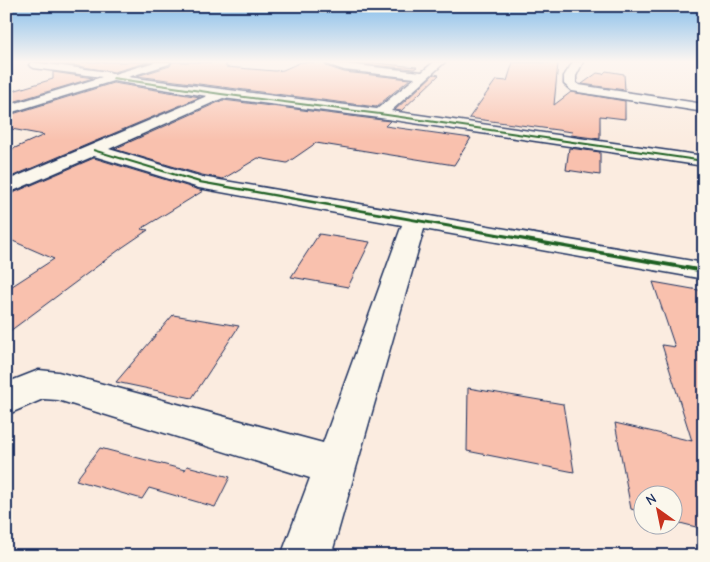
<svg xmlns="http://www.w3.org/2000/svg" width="710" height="562" font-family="'Comic Neue',sans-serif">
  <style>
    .building { fill: #f9c1ae; stroke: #1b2f5e }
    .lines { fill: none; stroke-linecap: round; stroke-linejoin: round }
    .street-casing { stroke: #1b2f5e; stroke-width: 3 }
    .street { fill: #fbf7ec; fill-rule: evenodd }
    .cycleway-casing { stroke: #fbf7ec; stroke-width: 3 }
    .cycleway { fill: #1b5e20; fill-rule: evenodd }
  </style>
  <rect width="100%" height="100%" fill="#fbece0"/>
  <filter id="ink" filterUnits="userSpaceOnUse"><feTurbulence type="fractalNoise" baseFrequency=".02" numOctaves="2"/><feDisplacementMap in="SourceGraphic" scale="10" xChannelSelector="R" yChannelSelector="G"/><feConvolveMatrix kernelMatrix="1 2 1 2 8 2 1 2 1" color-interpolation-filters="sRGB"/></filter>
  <g filter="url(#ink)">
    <g class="building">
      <polygon points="54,62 149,62 114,72"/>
      <polygon points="172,62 226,62 226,67 275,71 283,70 301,62 324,62 326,66 344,72 410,79 376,107 137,76 170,66"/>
      <polygon points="342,62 365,62 417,67 414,69"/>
      <polygon points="513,62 558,63 554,105 571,92 625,101 625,119 600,116 600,139 571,135 572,132 469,118 496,80 507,81"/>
      <polygon points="606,71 624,74 625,90 582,84 597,73 603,74"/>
      <polygon points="53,72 93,78 6,104 6,93 53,79"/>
      <polygon points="434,74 439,75 401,111 395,110"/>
      <polygon points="113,83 200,97 6,179 6,152 44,135 6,128 6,116"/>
      <polygon points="223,100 390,121 385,126 471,138 454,165 316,143 287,163 258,158 223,179 202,175 114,149"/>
      <polygon points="569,148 600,152 600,175 566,170"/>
      <polygon points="94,158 203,191 141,229 148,230 123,247 6,334 6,290 54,259 6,238 6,196"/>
      <polygon points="319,234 370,242 348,287 291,277"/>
      <polygon points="653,282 704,291 704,529 672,521 672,494 642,494 642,512 631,509 615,423 692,441 662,345 675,347"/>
      <polygon points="173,315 239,326 192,398 116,382"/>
      <polygon points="468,388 563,404 574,472 467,451"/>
      <polygon points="100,448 185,470 187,466 230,477 215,507 149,488 142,499 76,480"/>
    </g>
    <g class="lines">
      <defs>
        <g id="street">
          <polygon points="31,62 109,72 114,74 155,62 170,62 169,64 128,77 377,109 415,78 344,70 327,64 326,62 422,72 434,62 445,62 391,111 704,156 704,166 380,118 223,98 109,149 202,177 704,263 704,279 424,229 331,556 281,556 310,478 58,400 43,399 6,415 6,383 39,370 58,372 323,443 402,225 199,188 94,156 6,194 6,181 207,96 113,81 6,114 6,106 102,77 34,68 29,65"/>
          <polygon points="573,62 583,62 576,76 576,83 579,85 704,104 704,112 572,91 564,84 564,76"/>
        </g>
      </defs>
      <use href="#street" class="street-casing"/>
      <use href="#street" class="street"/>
      <defs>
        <g id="cycleway">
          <polygon points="113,77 221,93 380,113 704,160 704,162 380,115 221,95 112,79"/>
          <polygon points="93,149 200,181 704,269 704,273 199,183 93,151"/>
        </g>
      </defs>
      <use href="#cycleway" class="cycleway-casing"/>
      <use href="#cycleway" class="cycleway"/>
    </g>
  </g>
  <linearGradient id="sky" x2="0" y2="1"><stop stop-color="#84bdeb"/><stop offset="0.44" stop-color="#fdf6f1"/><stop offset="1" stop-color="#fdf6f1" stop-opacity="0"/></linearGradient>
  <rect width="710" height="140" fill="url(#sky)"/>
  <rect width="710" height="562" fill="none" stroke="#fbf7ec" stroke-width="25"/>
  <rect x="12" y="12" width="685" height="537" fill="none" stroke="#1b2f5e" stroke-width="2" filter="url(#ink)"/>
  <g transform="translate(658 510) rotate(327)"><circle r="24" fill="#fbf7ec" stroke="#a1a7b3"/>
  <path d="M0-4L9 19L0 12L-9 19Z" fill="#c8321e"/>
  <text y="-8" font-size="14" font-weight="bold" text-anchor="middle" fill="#1b2f5e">N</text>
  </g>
</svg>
